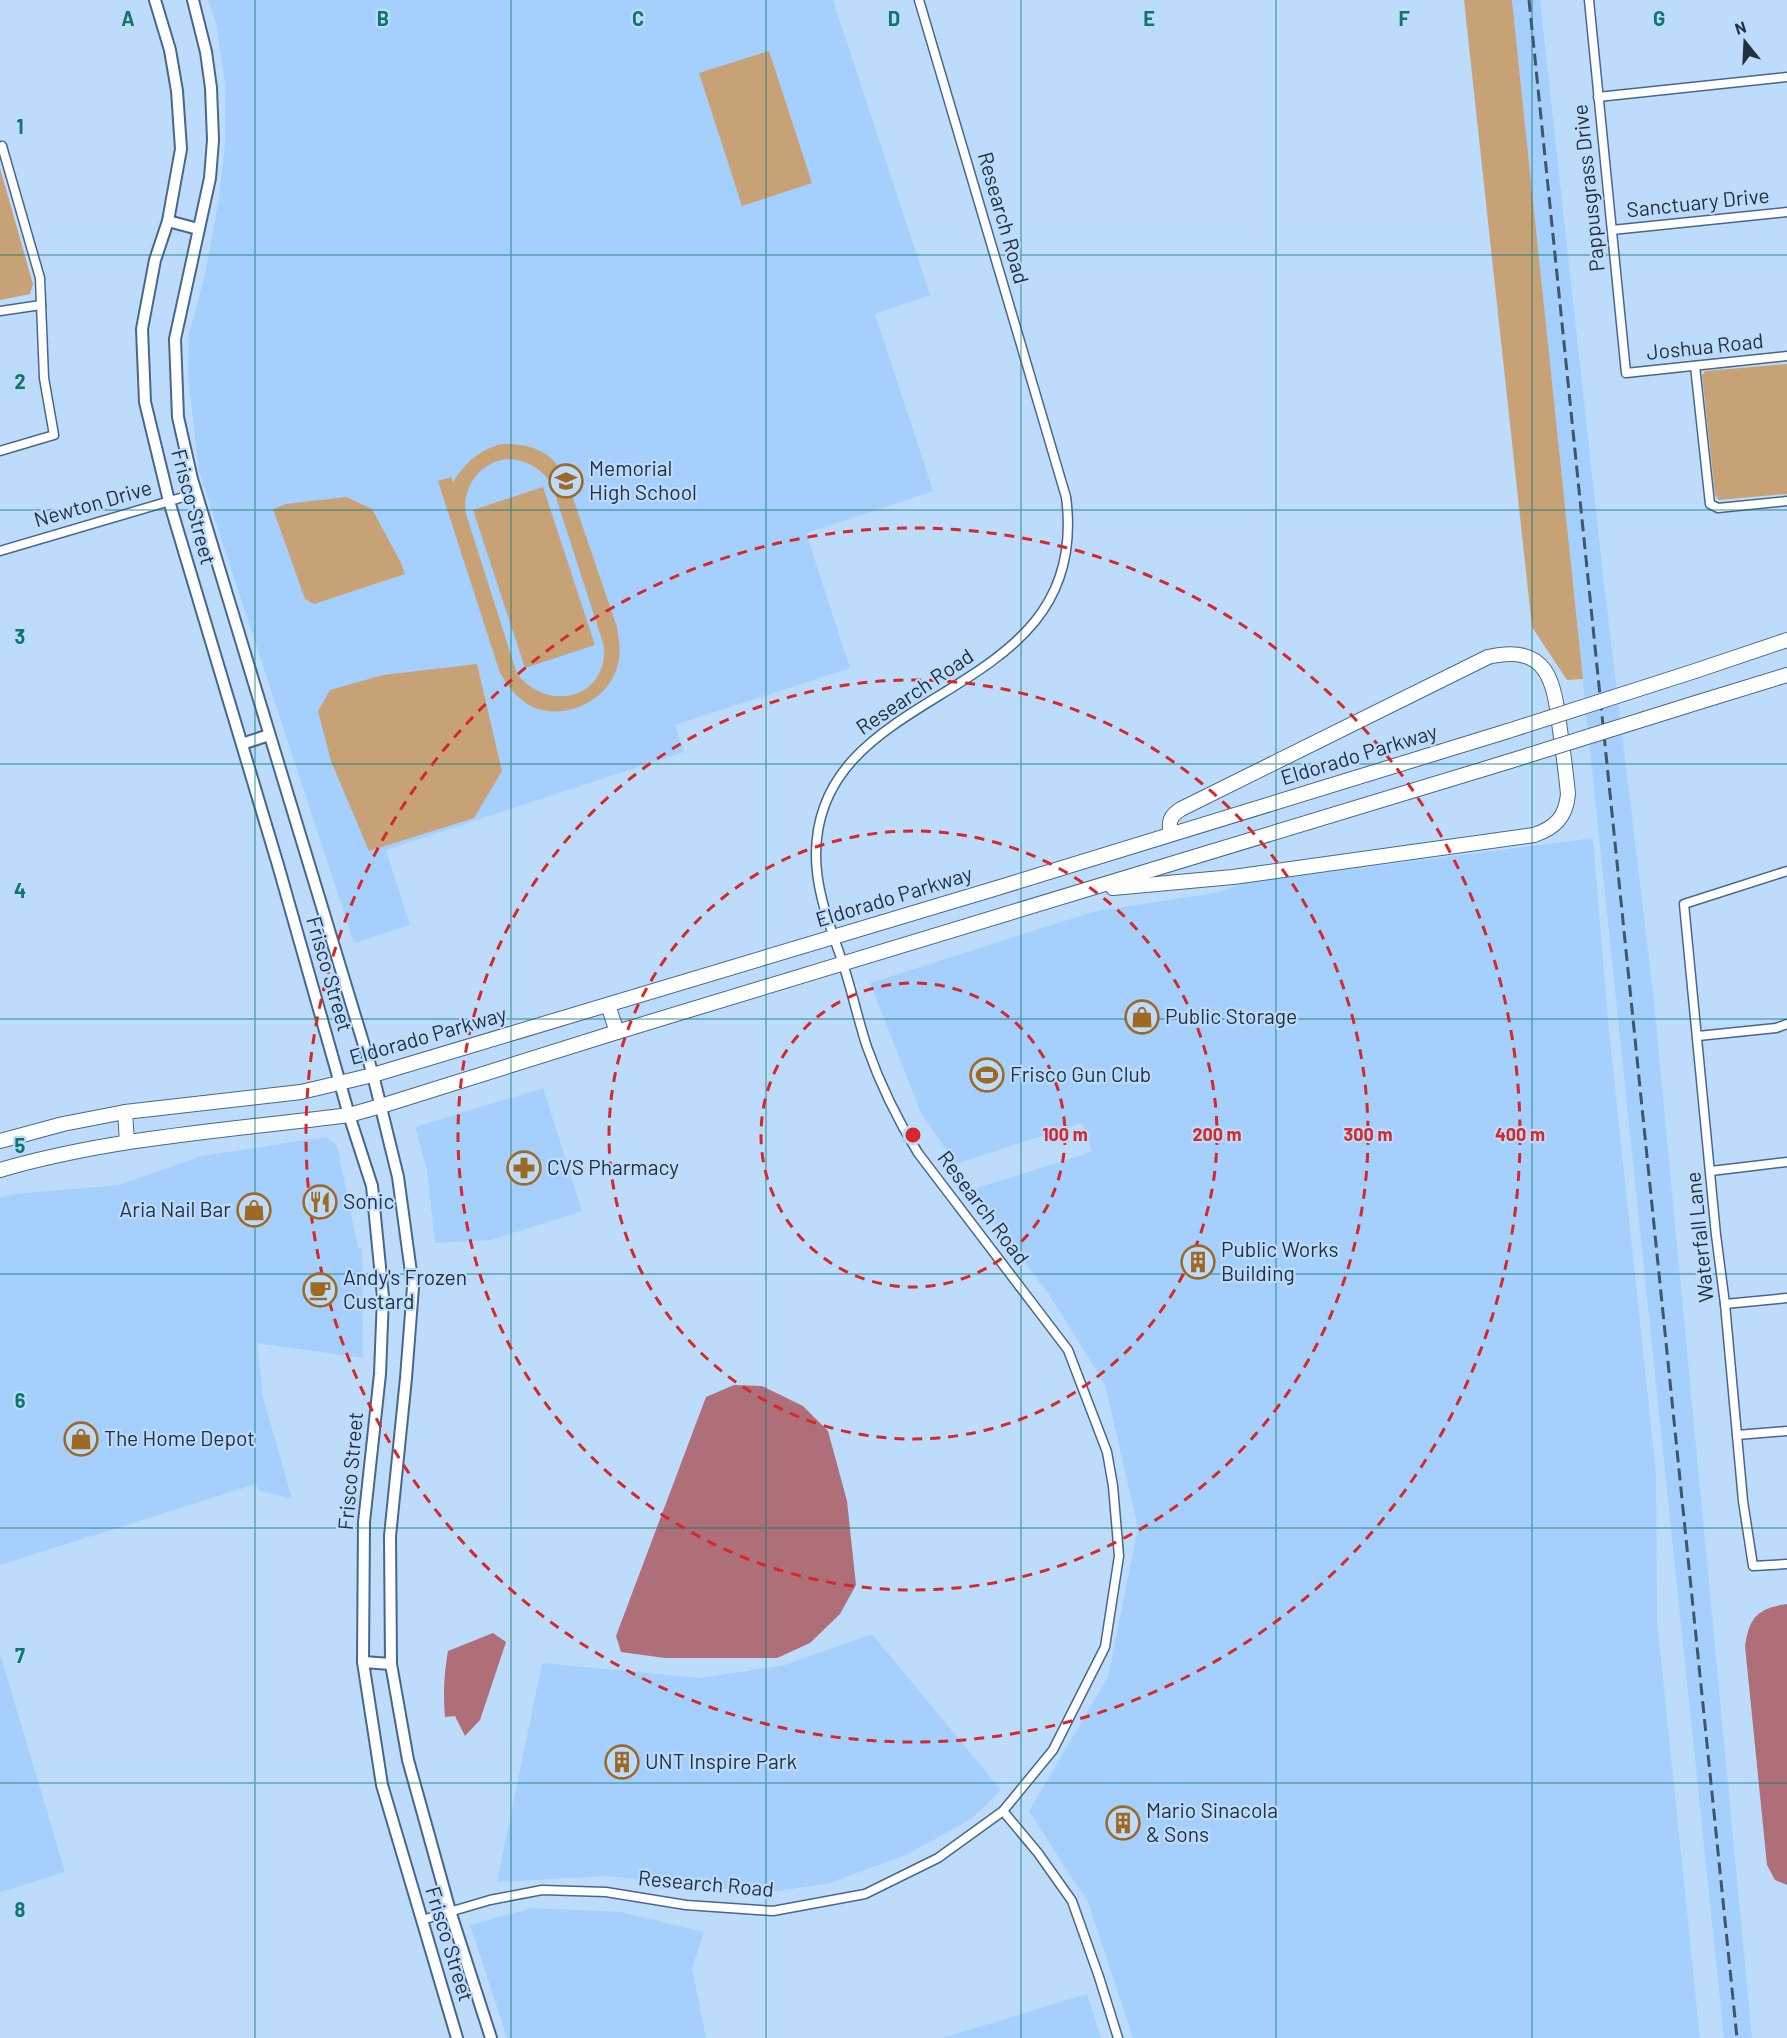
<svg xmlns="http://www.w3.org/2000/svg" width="1787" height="2038" font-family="Barlow,sans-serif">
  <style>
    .built { fill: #a5d0fd }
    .green { fill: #c7a277; fill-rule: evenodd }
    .water { fill: #ae6f78 }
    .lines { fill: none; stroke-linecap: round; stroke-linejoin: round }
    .minor-casing { stroke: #47688b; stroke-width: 11 }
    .tertiary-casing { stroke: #47688b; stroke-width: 14 }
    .primary-casing { stroke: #47688b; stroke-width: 16 }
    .minor { stroke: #fff; stroke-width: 8 }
    .tertiary { stroke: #fff; stroke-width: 10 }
    .primary { stroke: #fff; stroke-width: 14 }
    .rail { stroke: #435567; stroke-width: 3; stroke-dasharray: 12 6; stroke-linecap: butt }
    .primary-bridge-casing { stroke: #47688b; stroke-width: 16; stroke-linecap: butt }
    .primary-bridge { stroke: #fff; stroke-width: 14 }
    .grid { fill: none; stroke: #0f766e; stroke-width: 1.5; stroke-opacity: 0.55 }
    .ring { fill: none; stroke: #d62828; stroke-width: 3; stroke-dasharray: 10 8 }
    .labels { text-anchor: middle; stroke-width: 4.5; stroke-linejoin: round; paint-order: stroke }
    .street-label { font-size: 21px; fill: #223140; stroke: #bddbfb }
    .poi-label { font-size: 21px; fill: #223140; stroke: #bddbfb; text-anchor: start }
    .grid-label { font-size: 20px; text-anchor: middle; font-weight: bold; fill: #0f766e; stroke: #bddbfb; stroke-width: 4.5; stroke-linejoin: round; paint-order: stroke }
    .centre { fill: #d62828; stroke: #bddbfb; stroke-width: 3 }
    .ring-label { font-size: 18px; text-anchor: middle; font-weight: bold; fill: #d62828; stroke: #bddbfb; stroke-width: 4.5; stroke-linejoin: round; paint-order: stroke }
  </style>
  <rect width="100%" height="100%" fill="#bddbfb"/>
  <g class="built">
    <polygon points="208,0 833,0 930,295 875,314 933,491 806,533 850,668 675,725 684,752 386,850 410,925 354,943 199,471 188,376 189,334 204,279 218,205 225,146 225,83 216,23"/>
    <polygon points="1512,0 1540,0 1603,575 1653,992 1752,2038 1724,2038"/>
    <polygon points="1593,838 1608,1021 1656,1473 1657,1621 1700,2038 1133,2038 1087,1899 1075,1883 1029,1811 1108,1677 1138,1528 1105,1384 1048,1293 970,1190 1092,1152 1082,1123 956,1164 921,1113 870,983 1096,911 1215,893 1245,883"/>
    <polygon points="543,1088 582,1211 491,1240 435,1243 427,1170 415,1127"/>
    <polygon points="326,1137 337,1145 358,1248 362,1249 363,1358 257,1343 263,1397 292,1499 260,1491 256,1484 0,1565 0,1198 15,1194 120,1185 201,1156"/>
    <polygon points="872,1634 1001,1790 971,1819 904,1856 826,1884 763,1893 607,1876 497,1882 542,1663 700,1678 785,1665"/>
    <polygon points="0,1654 65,1872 0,1892"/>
    <polygon points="532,1908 620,1912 704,1932 692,1968 706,2038 507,2038 470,1925"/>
    <polygon points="1087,1994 1101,2038 943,2038"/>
  </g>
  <g class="green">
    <polygon points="1464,0 1512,0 1583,679 1567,680 1532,627"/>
    <polygon points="769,51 812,183 742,206 699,73"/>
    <polygon points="0,168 33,284 30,294 0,300"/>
    <polygon points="1787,364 1787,494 1719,500 1715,495 1702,375 1705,371"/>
    <path d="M502,444C531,444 551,450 566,478L617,627C619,640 621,651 618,664C610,699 569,720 535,708C519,701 508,687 500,673L438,481L451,477L453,482C465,463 480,449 502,444ZM511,459C530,462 542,469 552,485L604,646C608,699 548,713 517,674L466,514C461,487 482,459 511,459Z"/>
    <polygon points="543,487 595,645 525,668 473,510"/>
    <polygon points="346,497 372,509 401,563 405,574 314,604 305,599 273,509 286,504"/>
    <polygon points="477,664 502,771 474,818 369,851 331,761 318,711 330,690 383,675"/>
  </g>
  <g class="water">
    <polygon points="734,1385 762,1386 803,1406 828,1431 847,1501 856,1585 840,1614 810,1643 777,1658 665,1658 621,1652 616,1636 706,1397"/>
    <path d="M1787,1604V1885L1775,1880L1767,1865L1745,1646C1749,1617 1758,1608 1787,1604Z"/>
    <path d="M493,1633L506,1642L480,1720L465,1736L455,1716L445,1717C443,1694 444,1674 448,1651Z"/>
  </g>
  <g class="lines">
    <defs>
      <g id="minor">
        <polyline points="1589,0 1626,373 1787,356"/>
        <polyline points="1598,97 1787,77"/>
        <polyline points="0,147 2,146 40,278 44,378 54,435 0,451"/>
        <polyline points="1612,230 1787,212"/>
        <polyline points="0,311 41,305"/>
        <polyline points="1695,366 1710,504 1718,508 1787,501"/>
        <polyline points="0,551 197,493"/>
        <polyline points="1787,871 1684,904 1716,1235 1725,1304 1743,1501 1753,1566 1787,1564"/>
        <polyline points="1698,1036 1776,1028 1787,1024"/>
        <polyline points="1711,1171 1787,1162"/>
        <polyline points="1725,1304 1787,1298"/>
        <polyline points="1737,1435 1787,1431"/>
        <polyline points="1003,1811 1038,1853 1072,1901 1099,1977 1118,2038"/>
        <path d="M422,1920L490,1900L542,1890L606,1892L686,1905L773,1911L865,1894L938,1858L1003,1811L1053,1750L1105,1647L1119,1556L1113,1486L1107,1452L1068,1350L918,1153C897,1119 880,1084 867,1047C858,1020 852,991 843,964C831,928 816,893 816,855C816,677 1094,707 1066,497L919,0"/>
      </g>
      <g id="tertiary">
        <polyline points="155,0 170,50 177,91 181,149 168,221 155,260 142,329 145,402 169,501 278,865 349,1115 372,1186 383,1297 380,1374 364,1522 363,1662 382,1785 457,2038"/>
        <polyline points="193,0 206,52 211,88 213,140 210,178 175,339 178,417 192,479 373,1075 398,1177 413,1287 406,1378 390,1536 391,1664 408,1760 450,1911 491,2038"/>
        <polyline points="168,221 198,229"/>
        <polyline points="242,744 269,735"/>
        <polyline points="363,1662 391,1664"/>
      </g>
      <g id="primary">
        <polyline points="1695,671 1787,640"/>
        <polyline points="1699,702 1787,675"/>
        <path d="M1113,888L1233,877L1534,835C1555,828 1566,817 1568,794C1566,773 1563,751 1560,730C1554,682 1549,643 1488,657L1181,809C1170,816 1168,822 1171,834"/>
        <polyline points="608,1005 617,1032"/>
        <polyline points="125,1112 127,1142"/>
        <polyline points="0,1141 63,1124 125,1112 301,1092 373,1075 997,888 1508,731"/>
        <path d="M0,1170C113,1137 232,1130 349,1115L381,1106L617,1032L1507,762"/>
      </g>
    </defs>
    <use href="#minor" class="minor-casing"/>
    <use href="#tertiary" class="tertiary-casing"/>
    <use href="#primary" class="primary-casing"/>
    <use href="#minor" class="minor"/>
    <use href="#tertiary" class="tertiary"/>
    <use href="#primary" class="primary"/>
    <polyline class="rail" points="1529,0 1737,2038"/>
    <defs>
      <g id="primary-bridge">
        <polyline points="1508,731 1695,671"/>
        <polyline points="1507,762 1699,702"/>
      </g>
    </defs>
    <use href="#primary-bridge" class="primary-bridge-casing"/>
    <use href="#primary-bridge" class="primary-bridge"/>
  </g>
  <path class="grid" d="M255,0V2038M511,0V2038M766,0V2038M1021,0V2038M1276,0V2038M1532,0V2038M0,255H1787M0,510H1787M0,764H1787M0,1019H1787M0,1274H1787M0,1528H1787M0,1783H1787"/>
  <g class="ring">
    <circle cx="913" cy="1135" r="152"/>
    <circle cx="913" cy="1135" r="304"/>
    <circle cx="913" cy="1135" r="455"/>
    <circle cx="913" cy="1135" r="607"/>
  </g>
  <defs>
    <symbol id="school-ring" viewBox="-11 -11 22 22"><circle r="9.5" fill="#bddbfb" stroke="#9e6922" stroke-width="1.5"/><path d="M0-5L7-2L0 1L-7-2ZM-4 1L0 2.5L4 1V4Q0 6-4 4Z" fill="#9e6922"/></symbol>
    <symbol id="shop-ring" viewBox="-11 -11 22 22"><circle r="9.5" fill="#bddbfb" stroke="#9e6922" stroke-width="1.5"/><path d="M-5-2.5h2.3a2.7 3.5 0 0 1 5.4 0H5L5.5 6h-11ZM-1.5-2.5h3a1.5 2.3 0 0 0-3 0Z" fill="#9e6922"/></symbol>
    <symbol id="stadium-ring" viewBox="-11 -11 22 22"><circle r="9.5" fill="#bddbfb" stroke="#9e6922" stroke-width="1.5"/><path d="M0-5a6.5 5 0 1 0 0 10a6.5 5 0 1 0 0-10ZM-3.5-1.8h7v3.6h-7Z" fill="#9e6922"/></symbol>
    <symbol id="pharmacy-ring" viewBox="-11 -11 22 22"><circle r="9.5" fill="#bddbfb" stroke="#9e6922" stroke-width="1.5"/><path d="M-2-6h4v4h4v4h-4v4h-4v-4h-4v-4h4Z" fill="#9e6922"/></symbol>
    <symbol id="restaurant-ring" viewBox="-11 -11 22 22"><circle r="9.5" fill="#bddbfb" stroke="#9e6922" stroke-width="1.5"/><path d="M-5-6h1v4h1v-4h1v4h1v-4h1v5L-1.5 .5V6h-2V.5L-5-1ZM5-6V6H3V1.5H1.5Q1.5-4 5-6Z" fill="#9e6922"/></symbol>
    <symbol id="building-ring" viewBox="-11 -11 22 22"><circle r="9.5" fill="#bddbfb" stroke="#9e6922" stroke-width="1.5"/><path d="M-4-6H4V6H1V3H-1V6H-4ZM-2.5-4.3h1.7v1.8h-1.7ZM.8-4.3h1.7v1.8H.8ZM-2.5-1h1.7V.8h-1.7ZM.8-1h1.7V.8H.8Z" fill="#9e6922"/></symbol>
    <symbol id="cafe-ring" viewBox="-11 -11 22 22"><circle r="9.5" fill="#bddbfb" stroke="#9e6922" stroke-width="1.5"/><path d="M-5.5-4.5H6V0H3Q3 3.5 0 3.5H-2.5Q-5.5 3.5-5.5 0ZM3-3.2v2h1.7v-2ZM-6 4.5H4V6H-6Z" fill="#9e6922"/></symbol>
  </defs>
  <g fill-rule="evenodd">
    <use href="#school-ring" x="547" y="462" width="38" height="38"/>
    <use href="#shop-ring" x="1123" y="998" width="38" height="38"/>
    <use href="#stadium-ring" x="968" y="1056" width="38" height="38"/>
    <use href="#pharmacy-ring" x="505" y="1149" width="38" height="38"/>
    <use href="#restaurant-ring" x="301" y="1183" width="38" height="38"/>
    <use href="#shop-ring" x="235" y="1191" width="38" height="38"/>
    <use href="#building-ring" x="1179" y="1243" width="38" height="38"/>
    <use href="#cafe-ring" x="301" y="1271" width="38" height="38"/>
    <use href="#shop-ring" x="62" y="1420" width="38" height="38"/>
    <use href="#building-ring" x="603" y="1743" width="38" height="38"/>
    <use href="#building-ring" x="1104" y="1804" width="38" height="38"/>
  </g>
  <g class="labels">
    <g class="street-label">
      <text transform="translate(1589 188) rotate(-96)" y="7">Pappusgrass Drive</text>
      <text transform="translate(1698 203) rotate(-6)" y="7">Sanctuary Drive</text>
      <text transform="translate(1003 218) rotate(74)" y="7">Research Road</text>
      <text transform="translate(1705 347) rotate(-6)" y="7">Joshua Road</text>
      <text transform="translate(93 504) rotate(-16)" y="7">Newton Drive</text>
      <text transform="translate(193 507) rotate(75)" y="7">Frisco Street</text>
      <text transform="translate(915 692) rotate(-34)" y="7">Research Road</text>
      <text transform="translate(1359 755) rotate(-17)" y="7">Eldorado Parkway</text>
      <text transform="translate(894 897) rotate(-17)" y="7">Eldorado Parkway</text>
      <text transform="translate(329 974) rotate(74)" y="7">Frisco Street</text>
      <text transform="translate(428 1036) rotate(-16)" y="7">Eldorado Parkway</text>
      <text transform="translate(983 1208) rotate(53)" y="7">Research Road</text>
      <text transform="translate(1700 1237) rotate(-96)" y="7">Waterfall Lane</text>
      <text transform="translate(351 1471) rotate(-85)" y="7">Frisco Street</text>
      <text transform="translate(706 1884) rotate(5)" y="7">Research Road</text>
      <text transform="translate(449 1944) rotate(73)" y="7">Frisco Street</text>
    </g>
    <g class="poi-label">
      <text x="589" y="476">Memorial<tspan x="589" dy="24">High School</tspan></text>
      <text x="1165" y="1024">Public Storage</text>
      <text x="1010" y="1082">Frisco Gun Club</text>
      <text x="547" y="1175">CVS Pharmacy</text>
      <text x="343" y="1209">Sonic</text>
      <text x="231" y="1217" text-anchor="end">Aria Nail Bar</text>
      <text x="1221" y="1257">Public Works<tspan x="1221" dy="24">Building</tspan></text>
      <text x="343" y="1285">Andy's Frozen<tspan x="343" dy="24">Custard</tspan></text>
      <text x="104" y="1446">The Home Depot</text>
      <text x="645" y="1769">UNT Inspire Park</text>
      <text x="1146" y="1818">Mario Sinacola<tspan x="1146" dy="24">&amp; Sons</tspan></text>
    </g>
  </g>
  <g class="grid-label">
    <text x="128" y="26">A</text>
    <text x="383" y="26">B</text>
    <text x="638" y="26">C</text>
    <text x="894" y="26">D</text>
    <text x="1149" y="26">E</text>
    <text x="1404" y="26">F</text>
    <text x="1659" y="26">G</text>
    <text x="20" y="134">1</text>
    <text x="20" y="389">2</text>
    <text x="20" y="644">3</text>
    <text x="20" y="898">4</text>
    <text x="20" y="1153">5</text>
    <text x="20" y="1408">6</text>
    <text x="20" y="1663">7</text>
    <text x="20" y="1917">8</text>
  </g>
  <circle cx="913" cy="1135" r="9" class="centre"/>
  <g class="ring-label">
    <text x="1065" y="1141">100 m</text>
    <text x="1217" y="1141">200 m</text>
    <text x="1368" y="1141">300 m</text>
    <text x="1520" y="1141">400 m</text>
  </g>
  <g transform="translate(1745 42) rotate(342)" stroke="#bddbfb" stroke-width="4.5" paint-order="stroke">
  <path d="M0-4.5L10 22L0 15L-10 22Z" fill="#223140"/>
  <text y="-9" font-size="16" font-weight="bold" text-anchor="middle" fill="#223140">N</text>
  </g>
</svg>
